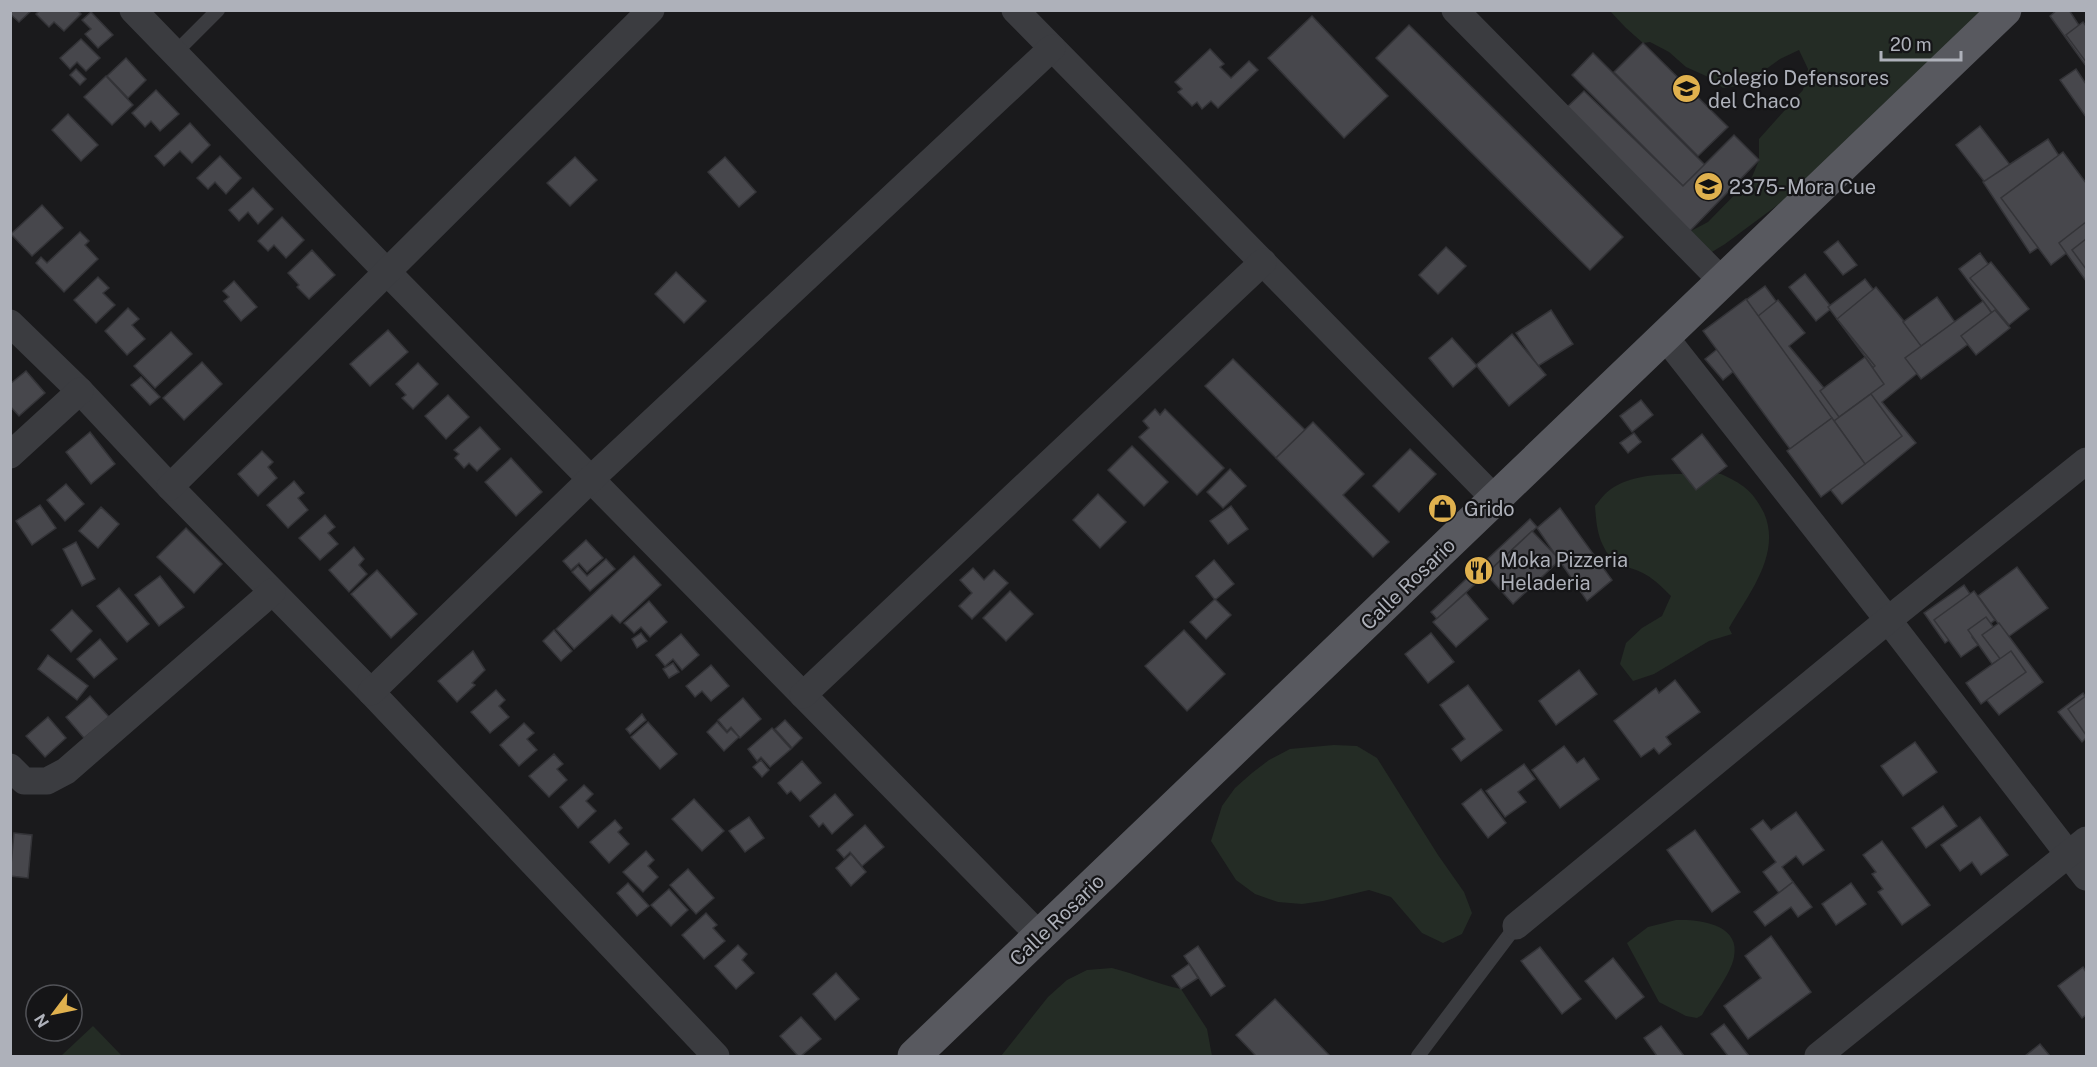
<svg xmlns="http://www.w3.org/2000/svg" width="2097" height="1067" font-family="'Public Sans',sans-serif">
  <style>
    .green { fill: #242c25 }
    .building { fill: #47474c; stroke: #343438; stroke-width: 1.5 }
    .lines { fill: none; stroke-linecap: round; stroke-linejoin: round }
    .lane { stroke: #3b3c40; stroke-width: 14 }
    .street { stroke: #3b3c40; stroke-width: 27 }
    .primary { stroke: #58595f; stroke-width: 33 }
    .labels { text-anchor: middle; stroke-width: 4.5; stroke-linejoin: round; paint-order: stroke }
    .poi-label { font-size: 20px; fill: #aeb1ba; stroke: #151517; text-anchor: start }
    .street-label { font-size: 20px; fill: #aeb1ba; stroke: #151517 }
  </style>
  <rect width="100%" height="100%" fill="#1a1a1c"/>
  <g class="green">
    <polygon points="1610,11 1997,11 1795,192 1725,244 1689,266 1689,232 1708,222 1752,177 1759,160 1759,139 1803,90 1808,69 1799,50 1780,59 1744,85 1723,88 1706,76 1686,67 1669,52 1650,42 1643,43 1626,28"/>
    <path d="M1721,474C1743,484 1753,491 1764,513C1782,554 1748,595 1729,628L1732,634L1709,641L1654,674L1633,681L1620,664L1626,643L1642,628L1662,616L1671,596C1652,576 1642,570 1615,564C1599,543 1597,533 1595,506C1600,500 1605,493 1611,489C1638,469 1689,475 1721,474Z"/>
    <polygon points="1334,745 1357,746 1377,758 1438,855 1464,892 1472,913 1462,934 1443,943 1422,933 1391,897 1369,890 1323,901 1302,904 1278,902 1255,894 1236,880 1211,841 1222,806 1235,788 1252,773 1269,760 1290,749"/>
    <path d="M1676,920C1699,919 1741,924 1734,957C1731,974 1711,999 1702,1015L1697,1018L1686,1016L1659,1002L1627,943L1648,927Z"/>
    <path d="M1112,968C1136,974 1157,984 1181,989L1207,1029L1212,1056H1001L1048,997L1067,980L1087,970Z"/>
    <polygon points="93,1026 122,1056 61,1056"/>
  </g>
  <g class="building">
    <polygon points="10,10 32,10 19,22 10,14"/>
    <polygon points="40,10 77,10 81,14 64,31 54,22 49,27 36,14"/>
    <polygon points="2057,10 2069,10 2086,36 2086,66 2050,16"/>
    <polygon points="91,12 113,35 98,48 85,34 91,29 82,20"/>
    <polygon points="1312,16 1388,96 1344,138 1268,58"/>
    <polygon points="2083,22 2086,26 2086,62 2066,35"/>
    <polygon points="1409,25 1623,237 1590,270 1376,58"/>
    <polygon points="81,39 100,58 86,71 77,62 70,69 60,58"/>
    <polygon points="1643,43 1728,127 1698,156 1614,72"/>
    <polygon points="1210,49 1224,64 1220,67 1231,78 1249,61 1258,70 1218,108 1211,101 1202,109 1197,102 1192,106 1178,92 1182,89 1175,82"/>
    <polygon points="1593,53 1705,165 1683,186 1572,75"/>
    <polygon points="126,58 146,80 128,98 107,76"/>
    <polygon points="76,69 86,79 80,85 70,75"/>
    <polygon points="2076,69 2086,84 2086,117 2060,80"/>
    <polygon points="106,76 133,105 112,125 84,97"/>
    <polygon points="156,90 179,114 160,131 151,121 145,127 132,113"/>
    <polygon points="1584,91 1683,186 1734,135 1759,160 1689,232 1564,110"/>
    <polygon points="68,114 98,145 81,161 52,130"/>
    <polygon points="190,123 210,145 192,163 180,151 164,166 155,156"/>
    <polygon points="1980,126 2021,179 1997,198 1956,145"/>
    <polygon points="2048,139 2086,197 2086,216 2030,253 1983,182"/>
    <polygon points="2063,152 2086,183 2086,238 2051,265 2001,198"/>
    <polygon points="220,156 241,178 226,194 215,182 208,189 197,178"/>
    <polygon points="575,157 597,180 570,206 547,183"/>
    <polygon points="725,157 756,192 739,207 708,172"/>
    <polygon points="253,188 273,209 258,224 248,212 239,221 229,210"/>
    <polygon points="42,205 63,228 32,256 11,234"/>
    <polygon points="282,217 304,240 286,258 274,245 268,251 258,241"/>
    <polygon points="2086,222 2086,281 2059,243"/>
    <polygon points="80,232 89,241 85,245 98,259 64,292 36,263 41,257 47,263"/>
    <polygon points="2086,239 2086,269 2072,250"/>
    <polygon points="1838,241 1857,265 1843,275 1824,252"/>
    <polygon points="1446,247 1466,266 1438,294 1419,275"/>
    <polygon points="312,250 335,275 309,299 297,287 299,285 288,273"/>
    <polygon points="1980,253 2016,302 1995,317 1959,269"/>
    <polygon points="1991,262 2029,309 2009,325 1970,278"/>
    <polygon points="676,272 706,301 684,323 655,294"/>
    <polygon points="1805,274 1832,308 1816,321 1789,287"/>
    <polygon points="98,277 109,288 103,293 115,305 96,323 74,300"/>
    <polygon points="1865,279 1919,348 1905,358 1907,363 1883,381 1828,307"/>
    <polygon points="234,281 257,307 241,321 224,301 229,297 223,291"/>
    <polygon points="1765,286 1795,327 1776,341 1746,300"/>
    <polygon points="1876,287 1935,359 1882,402 1916,443 1842,504 1734,371 1723,380 1705,359 1778,300 1805,333 1789,346 1834,400 1875,366 1837,319"/>
    <polygon points="1937,297 1955,322 1921,346 1903,322"/>
    <polygon points="1746,299 1832,418 1790,449 1703,331"/>
    <polygon points="1983,301 1998,322 1921,379 1905,358"/>
    <polygon points="128,308 139,319 132,325 145,339 127,355 105,331"/>
    <polygon points="1551,310 1573,344 1538,366 1516,333"/>
    <polygon points="1995,310 2010,328 1976,355 1961,336"/>
    <polygon points="388,330 408,352 370,386 350,364"/>
    <polygon points="171,332 192,354 155,388 134,366"/>
    <polygon points="1512,334 1546,375 1509,406 1476,365"/>
    <polygon points="1452,338 1477,366 1453,387 1429,358"/>
    <polygon points="1865,357 1884,384 1839,417 1820,391"/>
    <polygon points="1233,359 1305,430 1276,458 1205,386"/>
    <polygon points="202,362 222,384 184,420 163,398"/>
    <polygon points="418,363 438,384 413,409 402,398 406,395 396,384"/>
    <polygon points="26,371 45,393 19,416 10,406 10,384"/>
    <polygon points="141,377 160,397 150,405 131,385"/>
    <polygon points="1871,394 1902,436 1865,464 1834,421"/>
    <polygon points="448,395 469,417 446,439 425,416"/>
    <polygon points="1641,400 1653,415 1632,432 1620,416"/>
    <polygon points="1155,409 1160,415 1165,409 1224,468 1197,495 1139,437 1149,428 1143,421"/>
    <polygon points="1832,418 1865,464 1821,497 1787,451"/>
    <polygon points="1313,422 1364,474 1343,495 1389,542 1373,557 1276,458"/>
    <polygon points="480,427 500,449 477,471 469,463 464,468 455,458 459,454 454,450"/>
    <polygon points="90,432 115,464 91,484 66,452"/>
    <polygon points="1634,433 1641,442 1628,453 1620,443"/>
    <polygon points="1702,434 1727,466 1696,490 1672,459"/>
    <polygon points="1132,446 1168,482 1144,506 1108,470"/>
    <polygon points="1410,449 1436,474 1399,512 1373,486"/>
    <polygon points="262,451 273,462 268,467 277,478 258,496 238,474"/>
    <polygon points="511,458 542,492 516,516 485,482"/>
    <polygon points="1230,469 1246,486 1223,508 1207,492"/>
    <polygon points="294,481 304,493 298,498 308,510 288,528 267,505"/>
    <polygon points="66,484 84,504 65,521 47,500"/>
    <polygon points="1098,494 1126,522 1100,548 1073,520"/>
    <polygon points="40,505 56,528 32,545 16,521"/>
    <polygon points="1231,506 1248,529 1228,544 1210,521"/>
    <polygon points="101,507 119,524 98,548 79,531"/>
    <polygon points="1560,508 1612,580 1587,601 1537,528"/>
    <polygon points="325,515 335,527 328,533 338,544 320,560 299,538"/>
    <polygon points="1530,519 1537,527 1437,619 1431,612"/>
    <polygon points="186,528 222,564 194,593 157,557"/>
    <polygon points="1532,531 1560,560 1513,604 1486,574"/>
    <polygon points="586,540 603,558 587,572 579,563 571,570 563,561"/>
    <polygon points="76,542 95,579 82,586 63,549"/>
    <polygon points="354,547 364,559 359,565 367,574 349,592 329,570"/>
    <polygon points="634,556 661,585 620,623 612,615 574,649 556,629"/>
    <polygon points="606,559 615,569 590,591 572,572 578,566 587,576"/>
    <polygon points="1214,560 1234,584 1215,600 1196,576"/>
    <polygon points="2017,567 2048,608 2008,637 1978,596"/>
    <polygon points="973,568 984,580 994,570 1008,583 972,619 959,606 972,593 960,580"/>
    <polygon points="377,570 417,614 391,638 351,594"/>
    <polygon points="160,576 184,607 159,626 135,595"/>
    <polygon points="1964,585 1984,615 1945,643 1924,613"/>
    <polygon points="119,588 149,624 127,642 97,606"/>
    <polygon points="1010,591 1033,614 1006,641 983,618"/>
    <polygon points="1974,591 1995,620 1972,637 1978,645 1961,657 1934,620"/>
    <polygon points="1466,593 1488,619 1456,647 1433,622"/>
    <polygon points="1215,599 1231,615 1206,639 1190,622"/>
    <polygon points="649,601 667,622 650,637 641,627 634,633 624,623"/>
    <polygon points="72,610 92,631 71,652 51,630"/>
    <polygon points="1986,617 2011,651 1992,664 1968,630"/>
    <polygon points="1999,623 2043,682 1999,715 1986,699 2014,677 1982,635"/>
    <polygon points="554,630 572,651 561,661 543,641"/>
    <polygon points="1184,630 1225,674 1187,711 1145,666"/>
    <polygon points="641,633 647,641 637,648 632,639"/>
    <polygon points="1431,633 1454,662 1428,683 1405,654"/>
    <polygon points="681,634 699,655 682,670 673,659 665,666 656,655"/>
    <polygon points="100,639 117,659 94,678 77,659"/>
    <polygon points="473,651 485,670 472,683 475,685 457,702 438,681"/>
    <polygon points="2011,651 2026,672 1981,704 1966,683"/>
    <polygon points="48,655 88,686 77,700 38,669"/>
    <polygon points="673,663 679,672 669,678 663,669"/>
    <polygon points="711,665 729,686 711,701 702,691 695,697 686,686"/>
    <polygon points="1579,670 1597,694 1556,725 1539,701"/>
    <polygon points="1675,680 1700,712 1666,737 1671,744 1659,754 1654,748 1641,757 1614,721 1656,688 1659,693"/>
    <polygon points="1468,685 1502,730 1461,761 1452,749 1465,739 1440,705"/>
    <polygon points="496,690 505,700 499,706 509,717 490,733 471,712"/>
    <polygon points="2083,693 2086,698 2086,738 2082,742 2058,712"/>
    <polygon points="90,696 109,717 84,738 66,717"/>
    <polygon points="2086,696 2086,735 2068,709"/>
    <polygon points="743,698 761,719 740,738 731,727 727,731 718,720"/>
    <polygon points="642,714 646,720 630,734 626,729"/>
    <polygon points="48,717 66,738 45,757 26,736"/>
    <polygon points="785,720 802,738 792,748 775,729"/>
    <polygon points="648,722 677,754 660,769 631,737"/>
    <polygon points="717,722 727,733 731,729 739,737 724,751 707,732"/>
    <polygon points="524,723 534,733 527,739 537,750 519,766 500,745"/>
    <polygon points="772,728 791,749 770,767 761,757 757,761 748,749"/>
    <polygon points="1915,742 1937,772 1903,796 1881,766"/>
    <polygon points="1564,746 1577,763 1584,758 1599,779 1560,808 1532,770"/>
    <polygon points="554,754 563,764 557,769 567,780 549,797 529,776"/>
    <polygon points="761,760 769,770 762,777 753,767"/>
    <polygon points="802,761 821,783 800,801 791,791 787,794 778,783"/>
    <polygon points="1524,764 1535,779 1518,792 1526,802 1505,817 1486,791"/>
    <polygon points="584,785 593,794 586,801 596,811 578,828 560,807"/>
    <polygon points="1481,789 1506,823 1488,838 1462,804"/>
    <polygon points="835,794 853,815 832,834 823,823 819,827 810,816"/>
    <polygon points="694,799 724,831 702,851 672,819"/>
    <polygon points="1943,806 1957,826 1926,848 1912,828"/>
    <polygon points="1796,812 1824,850 1803,865 1796,856 1782,867 1793,882 1779,893 1763,872 1776,862 1751,829 1763,820 1771,830"/>
    <polygon points="749,817 764,838 745,852 729,831"/>
    <polygon points="1980,817 2008,855 1981,875 1972,862 1960,871 1941,845"/>
    <polygon points="615,820 622,828 618,832 629,844 609,863 590,842"/>
    <polygon points="865,825 884,847 862,866 850,852 844,858 837,850"/>
    <polygon points="1695,830 1740,892 1712,912 1667,850"/>
    <polygon points="14,833 32,835 28,878 10,876"/>
    <polygon points="1882,841 1930,905 1902,925 1878,892 1883,889 1872,874 1876,872 1863,855"/>
    <polygon points="646,851 654,860 648,866 658,877 643,892 623,872"/>
    <polygon points="851,854 866,872 851,886 836,868"/>
    <polygon points="688,869 714,898 696,914 670,885"/>
    <polygon points="1793,882 1812,907 1798,917 1791,907 1765,926 1754,912"/>
    <polygon points="628,883 649,906 637,916 617,893"/>
    <polygon points="1851,883 1866,904 1836,925 1822,904"/>
    <polygon points="669,889 688,910 671,926 651,905"/>
    <polygon points="706,913 717,925 713,928 725,941 704,959 682,935"/>
    <polygon points="1771,936 1811,992 1748,1039 1724,1006 1761,978 1745,956"/>
    <polygon points="738,945 747,954 742,960 754,973 736,989 715,966"/>
    <polygon points="1198,946 1225,986 1211,996 1184,956"/>
    <polygon points="1540,947 1581,999 1562,1014 1521,961"/>
    <polygon points="1613,958 1644,997 1616,1019 1585,981"/>
    <polygon points="1189,964 1198,978 1181,989 1172,976"/>
    <polygon points="2083,967 2086,972 2086,1015 2082,1018 2058,986"/>
    <polygon points="836,973 859,999 835,1020 813,994"/>
    <polygon points="1275,999 1330,1056 1256,1056 1236,1035"/>
    <polygon points="801,1017 821,1039 801,1056 798,1056 780,1036"/>
    <polygon points="1724,1024 1749,1056 1728,1056 1711,1034"/>
    <polygon points="1661,1026 1684,1056 1657,1056 1644,1038"/>
    <polygon points="2040,1044 2050,1056 2025,1056"/>
  </g>
  <g class="lines">
    <g class="lane">
      <polyline points="175,53 218,10"/>
      <polyline points="1418,1056 1516,926"/>
    </g>
    <g class="street">
      <polyline points="133,10 387,272 1040,936"/>
      <polyline points="1015,10 1496,500"/>
      <polyline points="1455,10 1723,282"/>
      <polyline points="10,323 80,391 170,487 371,692 716,1056"/>
      <polyline points="1665,337 1888,620 2086,877"/>
      <polyline points="10,455 80,391"/>
      <polyline points="170,487 651,10"/>
      <polyline points="371,692 591,479 1052,48"/>
      <polyline points="803,695 1263,262"/>
      <polyline points="10,767 24,781 47,781 66,771 272,592"/>
      <polyline points="1516,926 1888,620 2086,461"/>
      <polyline points="1818,1056 2086,840"/>
    </g>
    <polyline class="primary" points="914,1056 2005,10"/>
  </g>
  <defs>
    <symbol id="school-disc" viewBox="-11 -11 22 22"><circle r="9.5" fill="#e0b14e" stroke="#151517"/><path d="M0-5L7-2L0 1L-7-2ZM-4 1L0 2.5L4 1V4Q0 6-4 4Z" fill="#111"/></symbol>
    <symbol id="shop-disc" viewBox="-11 -11 22 22"><circle r="9.5" fill="#e0b14e" stroke="#151517"/><path d="M-5-2.5h2.3a2.7 3.5 0 0 1 5.4 0H5L5.5 6h-11ZM-1.5-2.5h3a1.5 2.3 0 0 0-3 0Z" fill="#111"/></symbol>
    <symbol id="restaurant-disc" viewBox="-11 -11 22 22"><circle r="9.5" fill="#e0b14e" stroke="#151517"/><path d="M-5-6h1v4h1v-4h1v4h1v-4h1v5L-1.5 .5V6h-2V.5L-5-1ZM5-6V6H3V1.5H1.5Q1.5-4 5-6Z" fill="#111"/></symbol>
  </defs>
  <g fill-rule="evenodd">
    <use href="#school-disc" x="1670" y="72" width="33" height="33"/>
    <use href="#school-disc" x="1692" y="170" width="33" height="33"/>
    <use href="#shop-disc" x="1426" y="492" width="33" height="33"/>
    <use href="#restaurant-disc" x="1462" y="554" width="33" height="33"/>
  </g>
  <g class="labels">
    <g class="poi-label">
      <text x="1708" y="85">Colegio Defensores<tspan x="1708" dy="23">del Chaco</tspan></text>
      <text x="1729" y="194">2375- Mora Cue</text>
      <text x="1464" y="516">Grido</text>
      <text x="1500" y="567">Moka Pizzeria<tspan x="1500" dy="23">Heladeria</tspan></text>
    </g>
    <g class="street-label">
      <text transform="translate(1408 584) rotate(-44)" y="7">Calle Rosario</text>
      <text transform="translate(1057 920) rotate(-44)" y="7">Calle Rosario</text>
    </g>
  </g>
  <rect width="2097" height="1067" fill="none" stroke="#aeb1ba" stroke-width="24"/>
  <g transform="translate(54 1013) rotate(238)"><circle r="28" fill="#151517" stroke="#525358" stroke-width="1.5"/>
  <path d="M0-4.5L10 22L0 15L-10 22Z" fill="#e0b14e"/>
  <text y="-9" font-size="16" font-weight="bold" text-anchor="middle" fill="#aeb1ba">N</text>
  </g>
  <path d="M1881 51v9h80v-9" fill="none" stroke="#aeb1ba" stroke-width="3"/>
  <text x="1890" y="51" font-size="18" fill="#aeb1ba" stroke="#151517" stroke-width="4.5" paint-order="stroke">20 m</text>
</svg>
